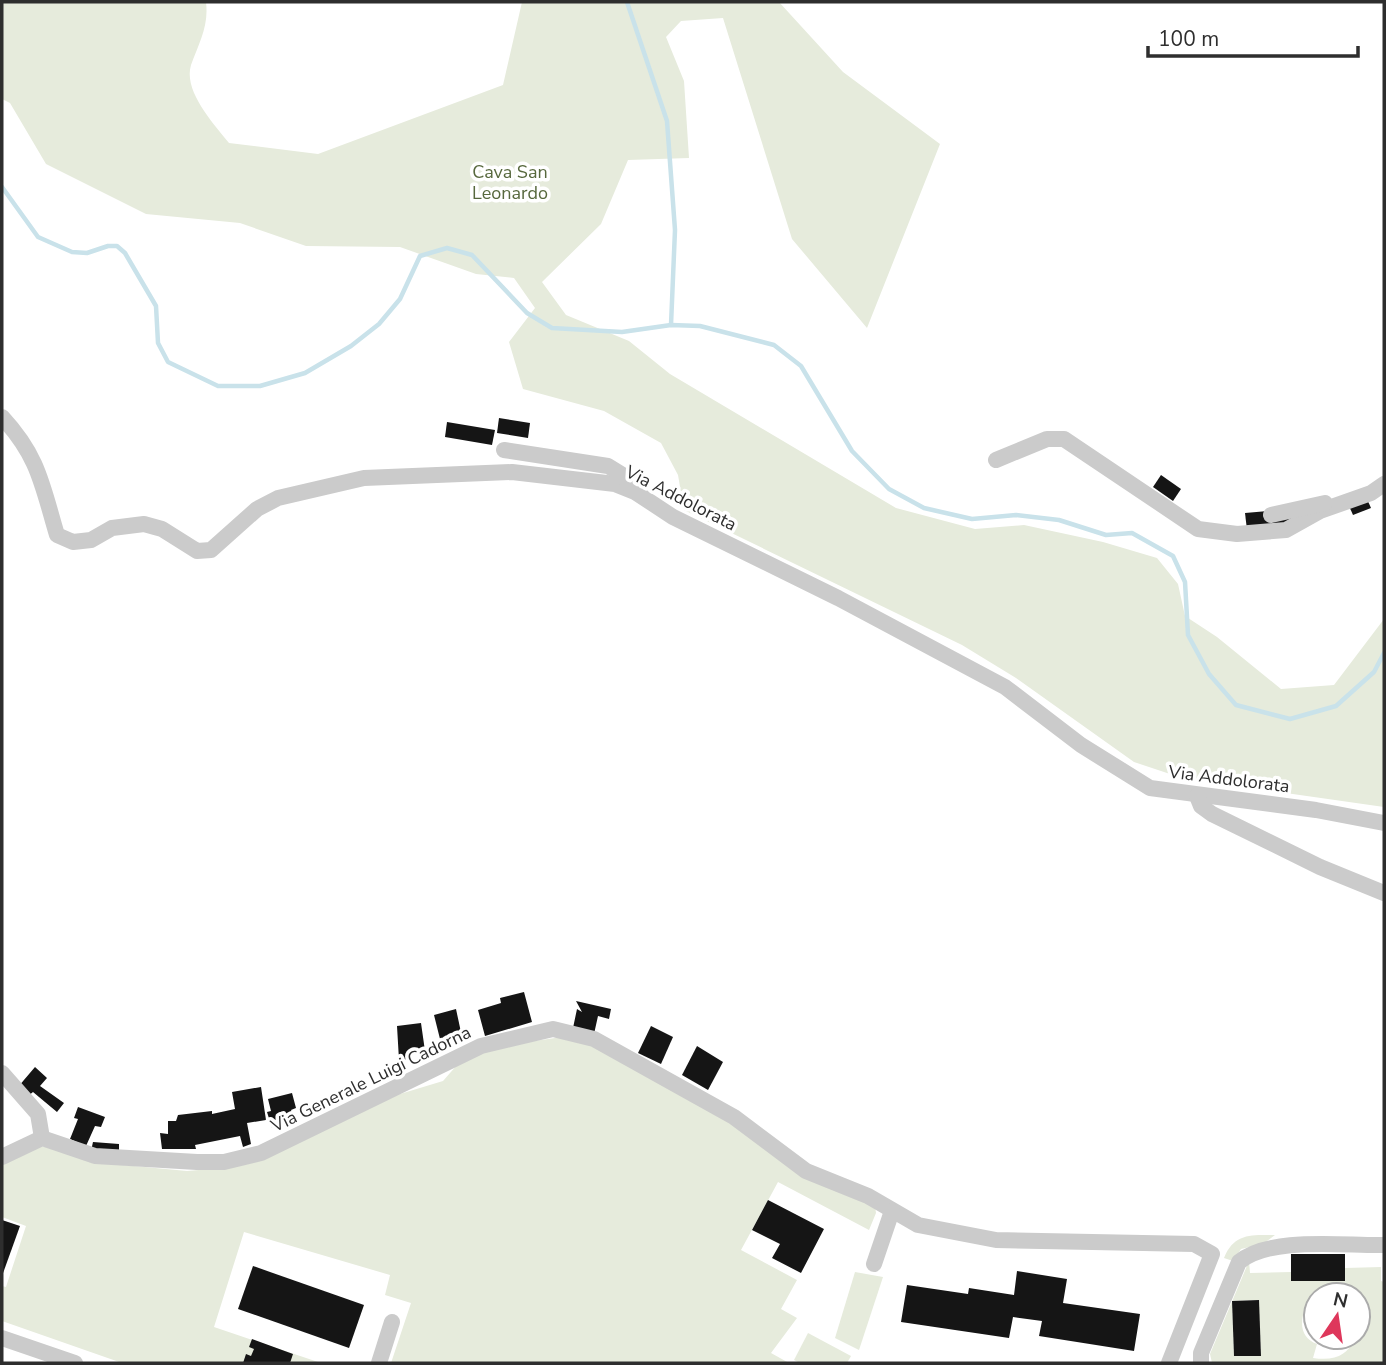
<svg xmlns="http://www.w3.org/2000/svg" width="1386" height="1365" font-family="'Nunito Sans',sans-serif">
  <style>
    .green { fill: #e6ebdc; fill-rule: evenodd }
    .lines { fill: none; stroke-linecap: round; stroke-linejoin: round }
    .stream { stroke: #c9e2ea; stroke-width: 4.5 }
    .building { fill: #151515 }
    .minor { stroke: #cbcbcb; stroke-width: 16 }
    .labels { text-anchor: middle; stroke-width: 7; stroke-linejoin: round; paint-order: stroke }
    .park-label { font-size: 18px; fill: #57683d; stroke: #fff }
    .street-label { font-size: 18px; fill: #2e2e2e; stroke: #fff }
  </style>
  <rect width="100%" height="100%" fill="#fff"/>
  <g class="green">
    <path d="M2,2H206C209,26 199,43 191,65C183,91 214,124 229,143L318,154L503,85L522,2H779L843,72L940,144L867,328L792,239L723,18L681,21L666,37L684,81L689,158L628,160L601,224L542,282L566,315L629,341L670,374L896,508L975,529L1024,525L1103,542L1157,558L1178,584L1185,616L1217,637L1281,689L1334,685L1384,619V807L1182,778L1134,762L1016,678L962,645L684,510L678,475L661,443L604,411L523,389L509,342L535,308L514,278L476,274L400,247L306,246L240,223L146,214L46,164L10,103L2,99Z"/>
    <polygon points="562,1037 592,1043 875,1206 876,1213 869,1230 778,1182 741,1250 797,1280 781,1309 797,1318 771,1353 789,1363 391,1363 411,1303 385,1295 390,1275 244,1232 214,1327 321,1363 122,1363 2,1321 2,1286 6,1287 26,1226 2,1217 2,1162 38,1147 51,1146 102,1163 187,1171 234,1167 400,1094 443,1081 457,1065 499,1046"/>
    <path d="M1275,1235L1263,1244L1241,1249L1233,1261L1224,1258C1234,1233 1251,1235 1275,1235Z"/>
    <path d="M1249,1261L1250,1273L1291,1272L1292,1281H1345V1268L1381,1267V1281L1384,1282V1363H1212L1210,1354ZM1316,1295H1358C1358,1327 1360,1365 1313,1358L1317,1344C1304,1339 1300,1329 1303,1315L1316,1304ZM1258,1300L1261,1355L1234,1356L1232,1301Z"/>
    <polygon points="855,1272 883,1277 859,1350 835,1338"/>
    <polygon points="808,1333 851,1356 847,1363 800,1363 794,1360"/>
  </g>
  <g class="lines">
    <g class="stream">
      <polyline points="627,2 667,121 675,230 671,325"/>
      <polyline points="2,187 38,237 72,252 87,253 108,246 117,246 125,253 156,306 158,343 168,362 218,386 260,386 305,373 351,346 379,324 400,299 420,256 447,248 472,255 527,313 552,328 622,332 671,325 700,326 774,345 801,366 852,451 889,489 924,508 972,519 1016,515 1059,520 1106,535 1132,533 1173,556 1185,582 1188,635 1209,674 1236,705 1290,719 1336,706 1374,672 1384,653"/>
    </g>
  </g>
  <g class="building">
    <polygon points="499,418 530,423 528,438 497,433"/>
    <polygon points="447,422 495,430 492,445 445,437"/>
    <polygon points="1161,475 1181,489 1173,501 1153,487"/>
    <polygon points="1367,499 1371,508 1353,515 1349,506"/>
    <polygon points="1268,511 1292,515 1294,525 1247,530 1245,513"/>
    <polygon points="524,992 532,1022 485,1036 478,1010 501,1003 500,998"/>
    <polygon points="576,1001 611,1009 609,1019 598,1016 594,1034 573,1028 577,1009 582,1012"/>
    <polygon points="456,1009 462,1037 441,1043 434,1015"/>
    <polygon points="421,1023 425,1051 411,1052 412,1059 399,1060 397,1026"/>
    <polygon points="651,1026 673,1037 661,1064 638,1053"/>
    <polygon points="697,1046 723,1062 708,1090 682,1075"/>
    <polygon points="35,1067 47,1078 40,1086 64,1103 57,1112 33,1092 28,1096 18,1087"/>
    <polygon points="261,1087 266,1120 247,1123 251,1144 243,1147 240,1136 195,1145 196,1149 162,1149 160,1133 168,1134 168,1121 176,1121 178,1115 212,1111 212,1114 235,1109 232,1092"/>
    <polygon points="292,1093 296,1108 291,1110 295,1121 272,1128 267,1112 271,1111 268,1099"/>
    <polygon points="78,1107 105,1117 101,1127 95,1126 86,1146 70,1139 78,1119 74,1118"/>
    <polygon points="93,1142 119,1144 119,1154 91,1151"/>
    <polygon points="768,1200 824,1229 801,1273 772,1258 780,1244 752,1230"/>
    <polygon points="2,1220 20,1226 2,1276"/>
    <rect x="1291" y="1254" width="54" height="27"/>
    <polygon points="253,1266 364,1305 349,1348 238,1309"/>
    <polygon points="1017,1271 1067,1279 1063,1303 1140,1314 1134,1351 1039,1336 1042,1321 1013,1317 1009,1338 901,1322 907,1285 968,1294 969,1288 1014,1295"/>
    <polygon points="1259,1300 1261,1356 1234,1356 1232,1301"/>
    <polygon points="252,1339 293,1354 290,1363 243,1363 246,1354 251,1356 254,1349 249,1347"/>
  </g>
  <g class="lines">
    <g class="minor">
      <path d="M2,417C39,457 42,485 57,535L73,542L91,540L112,528L144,524L162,529L197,551L211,550L257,509L278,498L364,478L512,472L615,484L635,492L673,517L838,598L1005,687L1081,745L1150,788L1316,810L1384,823"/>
      <polyline points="504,450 608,466 621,474 634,490"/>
      <polyline points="996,460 1047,439 1064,439 1198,529 1237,534 1286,530 1320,511 1371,493 1384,484"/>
      <polyline points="1271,515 1325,503"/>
      <polyline points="1197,796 1201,806 1212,814 1320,867 1384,893"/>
      <polyline points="2,1073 38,1114 42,1138"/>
      <polyline points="2,1157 42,1138 95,1156 197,1162 224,1162 261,1153 481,1046 553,1029 594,1039 734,1117 806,1171 868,1196 918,1225 996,1240 1194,1244 1212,1254 1169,1363"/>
      <polyline points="874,1264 892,1211"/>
      <polyline points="2,1338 75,1363"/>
      <polyline points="379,1363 392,1322"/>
      <path d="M1201,1363V1353L1239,1262C1270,1236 1344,1246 1384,1245"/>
    </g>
  </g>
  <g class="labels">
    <g class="park-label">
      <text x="510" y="178">Cava San<tspan x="510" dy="21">Leonardo</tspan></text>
    </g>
    <g class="street-label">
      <text transform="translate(681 498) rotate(27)" y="6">Via Addolorata</text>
      <text transform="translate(1229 779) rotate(7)" y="6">Via Addolorata</text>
      <text transform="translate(371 1079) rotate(-26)" y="6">Via Generale Luigi Cadorna</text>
    </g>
  </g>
  <rect width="1386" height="1365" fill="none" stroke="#2e2e2e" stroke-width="7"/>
  <g transform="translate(1337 1316) rotate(13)"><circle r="33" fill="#ffffff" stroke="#ababab" stroke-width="2"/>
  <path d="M0-5L12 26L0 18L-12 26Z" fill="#de375b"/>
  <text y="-10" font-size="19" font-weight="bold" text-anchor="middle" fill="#2e2e2e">N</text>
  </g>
  <path d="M1148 46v10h210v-10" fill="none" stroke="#2e2e2e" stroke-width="3.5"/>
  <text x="1158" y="46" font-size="21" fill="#2e2e2e" stroke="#ffffff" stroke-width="5" paint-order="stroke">100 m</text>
</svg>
